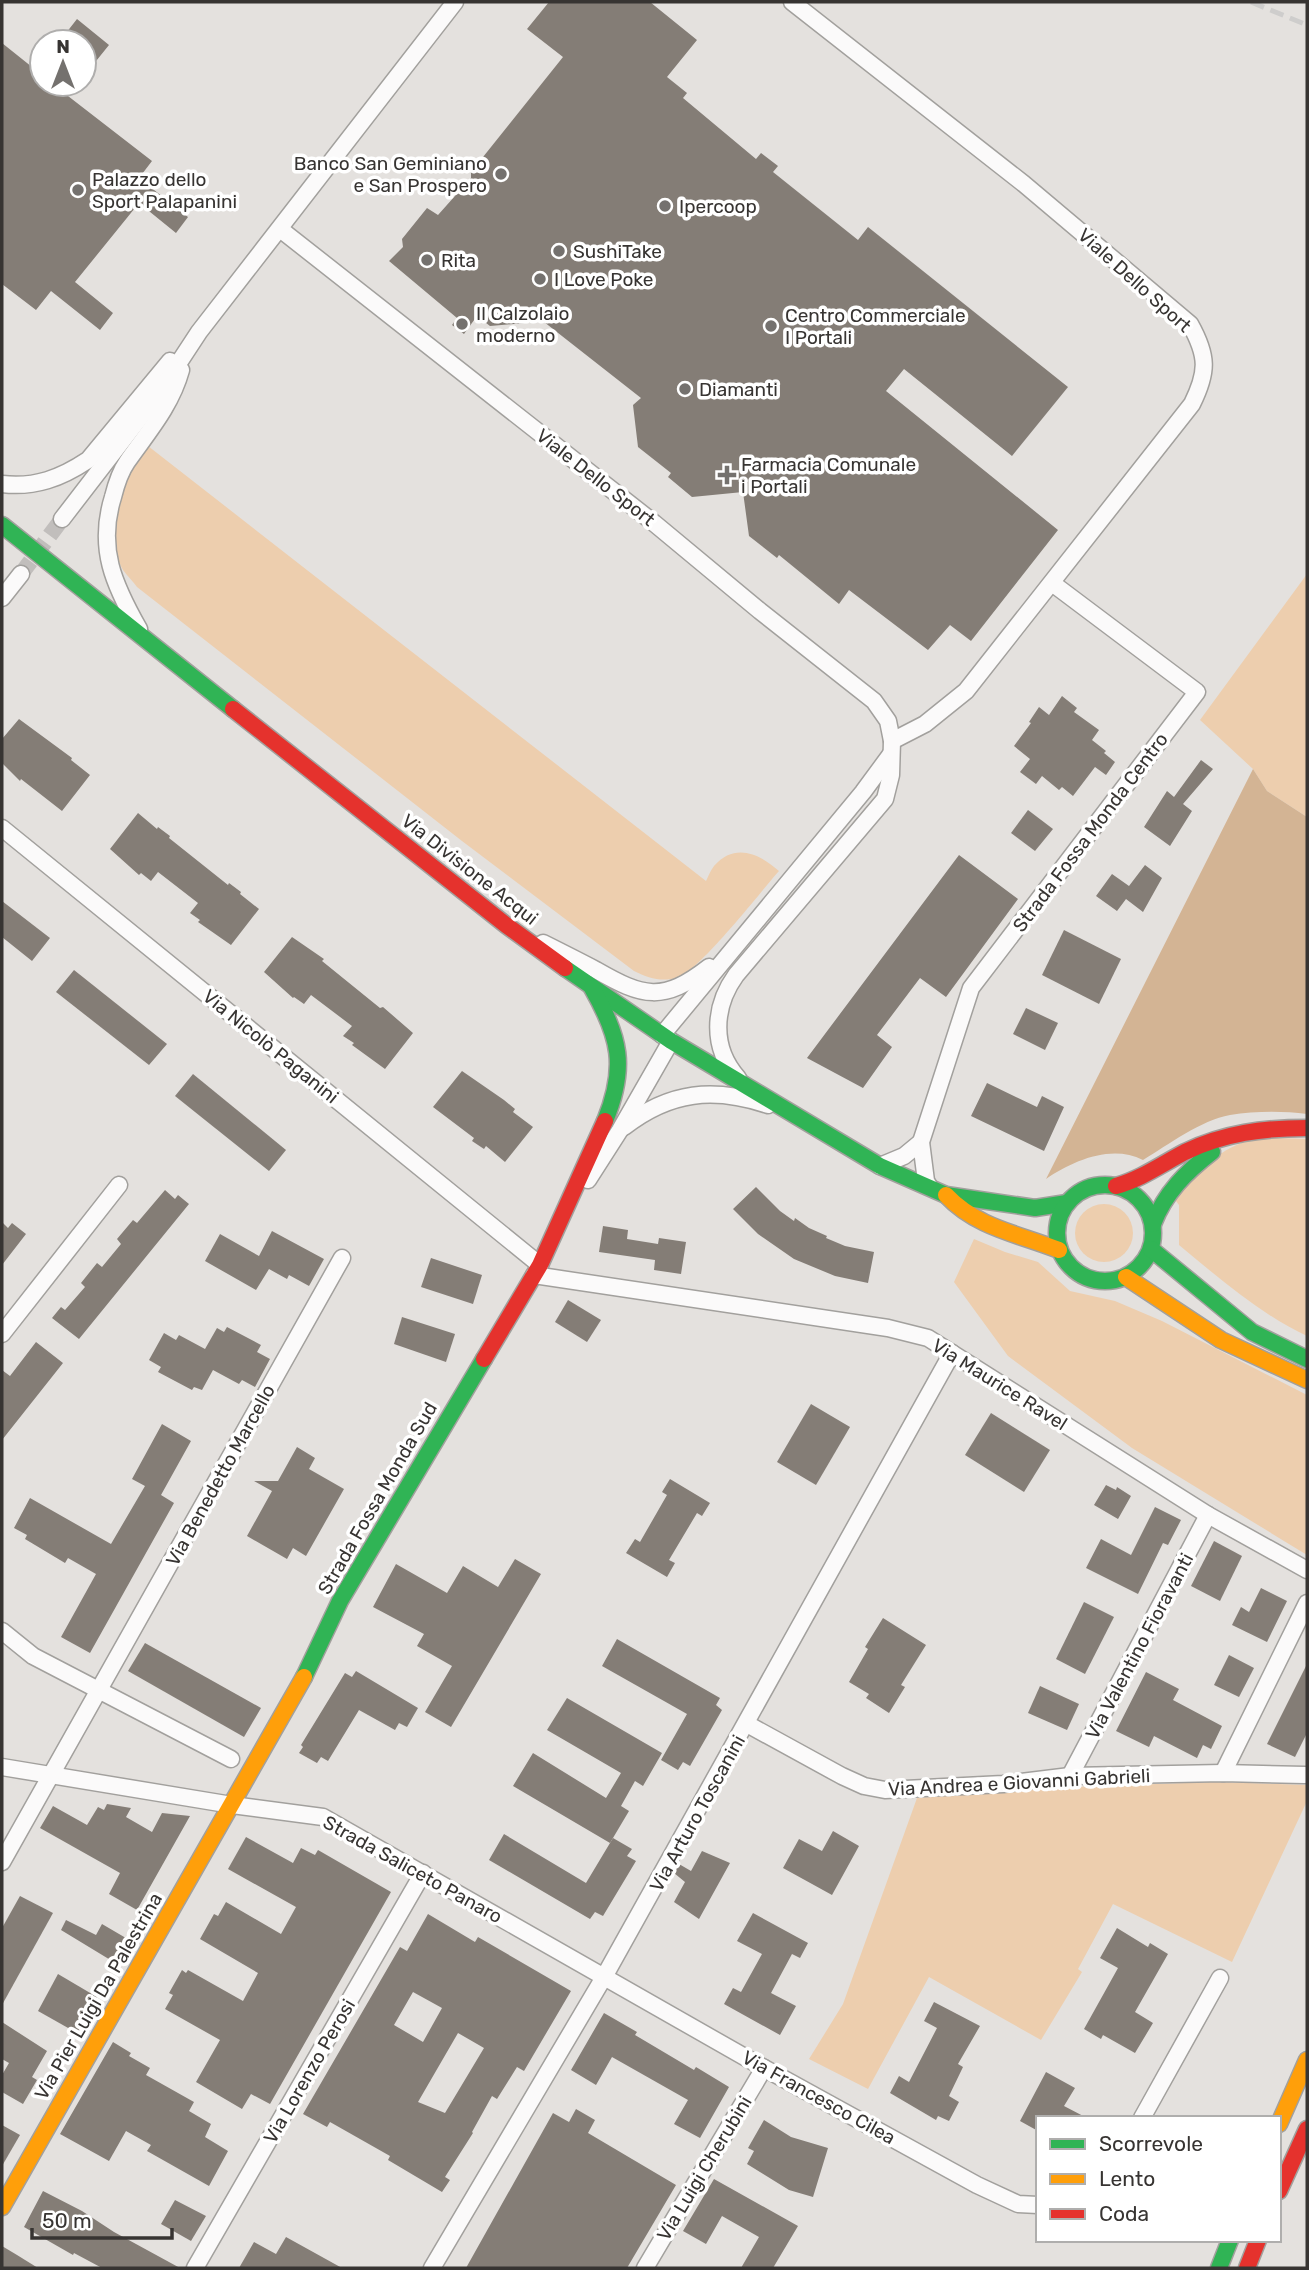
<svg xmlns="http://www.w3.org/2000/svg" width="1309" height="2270" font-family="Rubik,sans-serif">
  <style>
    .green { fill: #edceae }
    .forest { fill: #d3b494 }
    .building { fill: #847d76; fill-rule: evenodd }
    .lines { fill: none; stroke-linecap: round; stroke-linejoin: round }
    .street-tunnel { stroke: #c1bebc; stroke-width: 16; stroke-dasharray: 16 8; stroke-linecap: butt }
    .street-casing { stroke: #a2a09d; stroke-width: 19 }
    .fast-casing { stroke: #a2a09d; stroke-width: 19 }
    .slow-casing { stroke: #a2a09d; stroke-width: 19 }
    .jam-casing { stroke: #a2a09d; stroke-width: 19 }
    .street { stroke: #fbfafa; stroke-width: 16 }
    .fast { stroke: #30b455; stroke-width: 16 }
    .slow { stroke: #ff9f0a; stroke-width: 16 }
    .jam { stroke: #e5322d; stroke-width: 16 }
    .rail { stroke: #cecdcc; stroke-width: 5; stroke-dasharray: 14 7; stroke-linecap: butt }
    .poi-dot { fill: #74716e; stroke: #fff; stroke-width: 2.5 }
    .labels { text-anchor: middle; stroke-width: 7; stroke-linejoin: round; paint-order: stroke }
    .poi-label { font-size: 19px; fill: #373432; stroke: #fff; text-anchor: start }
    .street-label { font-size: 19px; fill: #373432; stroke: #fff }
  </style>
  <rect width="100%" height="100%" fill="#e4e1de"/>
  <g class="green">
    <path d="M148,446L706,881C708,877 710,871 714,866C735,842 760,854 779,871C760,892 698,973 676,978C661,982 648,978 634,971L462,841L137,587C133,581 127,576 123,570C108,546 116,492 130,468C135,460 142,453 148,446Z"/>
    <polygon points="1307,574 1307,817 1267,791 1253,769 1200,720"/>
    <path d="M1307,1139V1336C1260,1314 1219,1278 1179,1245V1205L1173,1197C1194,1176 1217,1150 1247,1141C1262,1136 1290,1139 1307,1139Z"/>
    <circle cx="1104" cy="1233" r="29"/>
    <polygon points="974,1239 1005,1252 1038,1262 1070,1291 1115,1301 1162,1321 1307,1395 1307,1555 1132,1448 1008,1356 954,1282"/>
    <polygon points="1214,1782 1307,1785 1307,1801 1232,1962 1113,1904 1078,1969 1082,1972 1041,2040 929,1977 868,2089 809,2059 843,2004 917,1798 1071,1787"/>
  </g>
  <path class="forest" d="M1253,769L1267,791L1307,817V1114C1283,1111 1255,1111 1230,1115C1201,1120 1168,1145 1143,1160C1111,1144 1073,1161 1046,1179Z"/>
  <g class="building">
    <polygon points="549,2 650,2 697,40 667,77 687,93 683,98 756,159 761,153 778,166 773,172 858,240 868,227 1068,387 1012,456 904,369 886,391 1058,530 971,641 950,625 928,650 849,590 839,604 779,555 777,558 749,536 743,492 692,497 668,477 671,473 638,447 633,405 641,398 539,318 536,322 490,326 477,316 464,334 452,325 457,318 389,261 403,247 402,239 427,208 438,215 471,178 471,172 563,57 527,29"/>
    <polygon points="77,19 109,45 84,76 84,42 59,42"/>
    <polygon points="2,43 42,75 42,84 78,84 68,96 152,161 139,178 188,217 176,233 139,203 75,282 113,313 100,330 51,291 36,310 2,284"/>
    <polygon points="1062,696 1077,708 1074,712 1099,730 1092,740 1106,751 1104,753 1115,762 1106,775 1095,767 1073,796 1062,787 1059,790 1042,776 1036,784 1020,772 1030,759 1014,746 1031,723 1029,722 1039,707 1049,715"/>
    <polygon points="19,719 72,758 71,760 90,775 62,811 21,779 20,781 2,763 2,739"/>
    <polygon points="1201,760 1213,769 1183,804 1192,811 1170,846 1144,827 1167,791 1174,797"/>
    <polygon points="1028,810 1053,829 1035,851 1011,833"/>
    <polygon points="138,813 157,829 158,827 170,836 169,838 228,885 229,883 241,892 240,894 259,909 231,945 198,922 200,920 190,913 198,903 158,872 151,881 141,873 139,875 110,849"/>
    <polygon points="959,855 1018,899 946,997 920,978 877,1035 892,1047 863,1088 807,1058"/>
    <polygon points="1145,865 1162,878 1143,912 1126,899 1117,911 1096,896 1112,874 1129,886"/>
    <polygon points="2,901 50,938 32,961 2,937"/>
    <polygon points="1064,930 1121,959 1099,1004 1042,975"/>
    <polygon points="292,937 324,959 322,961 380,1008 383,1007 413,1033 385,1069 352,1045 354,1043 343,1036 352,1026 311,995 304,1004 294,997 293,998 264,972"/>
    <polygon points="74,970 167,1044 149,1065 56,992"/>
    <polygon points="1026,1008 1058,1023 1045,1050 1013,1034"/>
    <polygon points="462,1071 504,1100 515,1109 513,1112 533,1127 505,1162 486,1146 484,1149 472,1141 474,1138 433,1107"/>
    <polygon points="193,1074 286,1150 269,1171 175,1096"/>
    <polygon points="987,1083 1037,1107 1042,1096 1064,1107 1044,1151 971,1116"/>
    <polygon points="756,1187 780,1211 794,1221 795,1218 809,1228 827,1236 826,1238 845,1246 874,1252 868,1283 835,1276 794,1259 758,1234 733,1209"/>
    <polygon points="165,1190 175,1199 178,1195 189,1204 79,1339 52,1318 61,1307 65,1310 85,1287 81,1283 97,1263 102,1267 121,1244 117,1239 133,1220 137,1223"/>
    <polygon points="2,1222 8,1228 12,1223 26,1234 2,1265"/>
    <polygon points="603,1226 628,1230 627,1239 658,1244 659,1238 686,1242 681,1274 654,1270 655,1260 599,1252"/>
    <polygon points="272,1231 324,1259 309,1286 289,1275 287,1279 269,1269 256,1290 205,1261 220,1234 259,1256"/>
    <polygon points="431,1258 482,1275 473,1304 421,1287"/>
    <polygon points="568,1300 601,1320 587,1342 555,1322"/>
    <polygon points="402,1317 455,1334 446,1362 394,1344"/>
    <polygon points="227,1327 261,1345 257,1352 270,1359 255,1387 242,1380 239,1384 213,1370 202,1390 194,1387 192,1390 158,1372 161,1367 149,1360 164,1333 176,1340 179,1335 205,1349 217,1328 224,1332"/>
    <polygon points="36,1342 63,1363 2,1440 2,1370 10,1376"/>
    <polygon points="811,1404 850,1427 816,1485 777,1462"/>
    <polygon points="991,1413 1050,1450 1024,1492 965,1455"/>
    <polygon points="162,1424 191,1441 161,1495 174,1503 90,1653 61,1637 96,1574 68,1558 65,1563 25,1539 27,1535 14,1528 30,1498 111,1544 145,1486 132,1479"/>
    <polygon points="297,1447 315,1458 309,1469 344,1489 306,1556 293,1548 287,1559 247,1536 272,1491 254,1481 278,1481"/>
    <polygon points="670,1479 710,1503 702,1516 697,1513 669,1560 675,1563 667,1577 626,1553 635,1539 640,1542 667,1495 662,1492"/>
    <polygon points="1106,1485 1116,1490 1117,1487 1131,1496 1118,1519 1094,1505"/>
    <polygon points="1155,1507 1181,1520 1168,1545 1163,1543 1138,1594 1086,1568 1101,1539 1131,1555"/>
    <polygon points="1214,1541 1242,1556 1220,1601 1191,1586"/>
    <polygon points="515,1559 541,1574 451,1727 425,1712 452,1666 417,1646 424,1634 373,1607 396,1564 447,1593 463,1566 498,1587"/>
    <polygon points="1261,1588 1287,1601 1267,1642 1232,1625 1241,1607 1249,1612"/>
    <polygon points="1084,1602 1114,1617 1085,1674 1056,1659"/>
    <polygon points="883,1618 926,1645 901,1685 905,1687 889,1713 866,1698 869,1694 849,1682 868,1649 865,1647"/>
    <polygon points="617,1639 720,1698 716,1705 722,1710 690,1766 683,1762 678,1770 661,1760 687,1714 602,1666"/>
    <polygon points="145,1643 261,1708 244,1737 128,1671"/>
    <polygon points="1229,1655 1254,1668 1239,1697 1214,1685"/>
    <polygon points="1307,1664 1307,1733 1295,1757 1267,1744"/>
    <polygon points="356,1671 418,1708 407,1727 399,1723 395,1730 359,1710 328,1761 321,1757 317,1763 299,1753 303,1747 301,1745 345,1673 352,1677"/>
    <polygon points="1146,1672 1179,1689 1173,1700 1222,1726 1211,1749 1203,1745 1197,1758 1154,1736 1149,1747 1116,1731"/>
    <polygon points="1040,1686 1079,1704 1067,1730 1028,1713"/>
    <polygon points="567,1698 662,1753 643,1786 635,1781 621,1806 629,1811 610,1843 513,1786 533,1753 606,1798 621,1773 547,1730"/>
    <polygon points="107,1804 131,1808 126,1817 152,1832 162,1813 190,1816 137,1910 109,1894 120,1873 40,1828 53,1806 87,1825 98,1807 104,1810"/>
    <polygon points="833,1831 859,1846 832,1895 783,1868 799,1839 822,1851"/>
    <polygon points="504,1834 586,1883 613,1838 632,1849 627,1856 636,1861 603,1916 595,1912 590,1919 489,1860"/>
    <polygon points="246,1837 293,1863 301,1848 315,1855 318,1850 391,1892 270,2104 251,2094 242,2109 196,2082 220,2040 165,2009 173,1995 169,1993 182,1970 186,1973 188,1970 243,2001 258,1973 200,1939 214,1914 218,1916 226,1902 281,1934 296,1907 228,1869"/>
    <polygon points="702,1851 730,1863 699,1919 674,1902 685,1882 674,1873 679,1864 691,1871"/>
    <polygon points="20,1896 53,1913 2,2005 2,1928"/>
    <polygon points="753,1913 808,1943 800,1958 792,1954 771,1993 796,2006 780,2035 724,2004 733,1988 741,1992 762,1954 737,1941"/>
    <path d="M428,1914L475,1942L478,1937L571,1991L524,2071L517,2067L497,2099L492,2096L472,2132L473,2133L445,2177L450,2180L442,2192L388,2160L390,2156L330,2122L327,2127L303,2114L400,1947L407,1951ZM413,1992L442,2008L423,2042L394,2025ZM458,2033L484,2048L445,2113L418,2102Z"/>
    <polygon points="66,1920 96,1935 102,1924 131,1941 117,1964 61,1930"/>
    <polygon points="1117,1928 1148,1947 1150,1943 1168,1954 1135,2012 1153,2023 1135,2053 1103,2035 1101,2039 1084,2029 1118,1968 1100,1958"/>
    <polygon points="58,1974 97,1997 77,2033 38,2011"/>
    <polygon points="934,2002 980,2026 958,2064 963,2067 949,2096 959,2102 949,2121 938,2116 936,2120 890,2093 899,2076 909,2082 937,2028 924,2021"/>
    <polygon points="604,2013 637,2032 635,2035 694,2070 696,2067 729,2087 700,2138 674,2124 688,2100 612,2057 596,2085 571,2070"/>
    <polygon points="2,2022 47,2051 32,2077 37,2080 23,2104 2,2092 2,2075 9,2063 2,2059"/>
    <polygon points="113,2042 131,2053 129,2056 150,2068 146,2075 194,2102 189,2111 211,2124 205,2137 228,2151 209,2186 147,2151 151,2145 126,2131 109,2161 60,2134"/>
    <polygon points="1046,2072 1075,2088 1064,2106 1087,2118 1038,2118 1038,2131 1020,2121"/>
    <polygon points="576,2109 595,2120 588,2133 676,2185 627,2268 466,2268 553,2113 569,2122"/>
    <polygon points="764,2120 791,2137 828,2148 813,2197 789,2190 747,2164 754,2151 748,2148"/>
    <polygon points="2,2125 20,2135 2,2166"/>
    <polygon points="714,2179 798,2226 773,2268 741,2268 759,2237 722,2216 706,2244 683,2231"/>
    <polygon points="43,2191 82,2211 114,2232 180,2268 102,2268 74,2253 73,2255 24,2227"/>
    <polygon points="175,2200 206,2216 191,2241 161,2224"/>
    <polygon points="286,2237 342,2268 239,2268 254,2242 276,2254"/>
    <polygon points="2,2246 17,2255 38,2268 2,2268"/>
  </g>
  <g class="lines">
    <polyline class="street-tunnel" points="21,574 62,519"/>
    <defs>
      <g id="street">
        <path d="M792,2L1024,184L1190,324C1208,356 1208,372 1192,404L966,691L925,724L892,741"/>
        <path d="M280,229L654,523L760,611L874,701L888,721L892,741L891,775L885,799L736,975C713,1007 711,1048 738,1078"/>
        <path d="M2,484C35,488 61,478 88,460L170,361"/>
        <polyline points="62,519 159,393 199,332 455,2"/>
        <polyline points="2,598 21,574"/>
        <path d="M139,629C114,585 97,548 113,497C116,485 120,472 127,462C148,432 171,406 181,370"/>
        <polyline points="2,828 540,1265"/>
        <path d="M543,943C561,952 579,961 596,970C643,997 663,1003 709,967"/>
        <polyline points="662,1035 863,792 891,754"/>
        <path d="M624,1127C670,1091 714,1087 768,1105"/>
        <polyline points="880,1166 904,1156 921,1142"/>
        <polyline points="588,1180 620,1130 671,1041"/>
        <polyline points="929,1186 926,1181 921,1142 971,988 1197,692 1052,583"/>
        <polyline points="534,1275 888,1328 928,1338 1208,1515 1307,1570"/>
        <polyline points="2,1334 119,1185"/>
        <polyline points="2,1631 33,1656 231,1759"/>
        <polyline points="747,1724 842,1776 864,1786 885,1790 1003,1784 1070,1776 1223,1773 1305,1775"/>
        <polyline points="2,1767 232,1805 323,1817 764,2068 977,2185 1018,2204 1038,2205"/>
        <polyline points="1223,1773 1307,1603"/>
        <polyline points="1070,1776 1208,1515"/>
        <polyline points="2,1862 342,1258"/>
        <polyline points="1142,2118 1220,1978"/>
        <polyline points="195,2268 423,1873"/>
        <polyline points="432,2268 604,1977 952,1353"/>
        <polyline points="645,2268 764,2068"/>
      </g>
      <g id="fast">
        <polyline points="2,525 233,709"/>
        <polyline points="565,968 671,1041 880,1166 946,1195 1035,1208 1067,1203"/>
        <path d="M592,988C620,1037 627,1067 605,1121"/>
        <circle cx="1105" cy="1233" r="48"/>
        <path d="M1153,1224C1165,1193 1186,1172 1212,1152"/>
        <polyline points="1151,1249 1252,1332 1307,1359"/>
        <polyline points="304,1677 340,1601 484,1359"/>
        <polyline points="1219,2268 1230,2240"/>
      </g>
      <g id="slow">
        <path d="M946,1195C977,1228 1019,1234 1059,1250"/>
        <polyline points="1126,1277 1221,1340 1307,1380"/>
        <polyline points="1279,2124 1307,2060"/>
        <polyline points="2,2207 304,1677"/>
      </g>
      <g id="jam">
        <polyline points="233,709 506,925 565,968"/>
        <path d="M1116,1186C1141,1179 1162,1164 1185,1152C1224,1133 1264,1128 1307,1128"/>
        <polyline points="484,1359 540,1265 605,1121"/>
        <polyline points="1279,2191 1307,2129"/>
        <polyline points="1247,2268 1258,2240"/>
      </g>
    </defs>
    <use href="#street" class="street-casing"/>
    <use href="#fast" class="fast-casing"/>
    <use href="#slow" class="slow-casing"/>
    <use href="#jam" class="jam-casing"/>
    <use href="#street" class="street"/>
    <use href="#fast" class="fast"/>
    <use href="#slow" class="slow"/>
    <use href="#jam" class="jam"/>
    <polyline class="rail" points="1251,2 1307,25"/>
  </g>
  <g class="poi-dot">
    <circle cx="501" cy="174" r="7"/>
    <circle cx="78" cy="190" r="7"/>
    <circle cx="665" cy="206" r="7"/>
    <circle cx="559" cy="251" r="7"/>
    <circle cx="427" cy="260" r="7"/>
    <circle cx="540" cy="279" r="7"/>
    <circle cx="462" cy="324" r="7"/>
    <circle cx="771" cy="326" r="7"/>
    <circle cx="685" cy="389" r="7"/>
    <path d="M723.5 464.5h7v7h7v7h-7v7h-7v-7h-7v-7h7z"/>
  </g>
  <g class="labels">
    <g class="poi-label">
      <text x="487" y="170" text-anchor="end">Banco San Geminiano<tspan x="487" dy="22">e San Prospero</tspan></text>
      <text x="92" y="186">Palazzo dello<tspan x="92" dy="22">Sport Palapanini</tspan></text>
      <text x="679" y="213">Ipercoop</text>
      <text x="573" y="258">SushiTake</text>
      <text x="441" y="267">Rita</text>
      <text x="554" y="286">I Love Poke</text>
      <text x="476" y="320">Il Calzolaio<tspan x="476" dy="22">moderno</tspan></text>
      <text x="785" y="322">Centro Commerciale<tspan x="785" dy="22">I Portali</tspan></text>
      <text x="699" y="396">Diamanti</text>
      <text x="741" y="471">Farmacia Comunale<tspan x="741" dy="22">i Portali</tspan></text>
    </g>
    <g class="street-label">
      <text transform="translate(1135 280) rotate(42)" y="7">Viale Dello Sport</text>
      <text transform="translate(596 477) rotate(38)" y="7">Viale Dello Sport</text>
      <text transform="translate(1090 832) rotate(-53)" y="7">Strada Fossa Monda Centro</text>
      <text transform="translate(470 869) rotate(38)" y="7">Via Divisione Acqui</text>
      <text transform="translate(271 1046) rotate(39)" y="7">Via Nicolò Paganini</text>
      <text transform="translate(1000 1384) rotate(32)" y="7">Via Maurice Ravel</text>
      <text transform="translate(220 1475) rotate(-61)" y="7">Via Benedetto Marcello</text>
      <text transform="translate(377 1498) rotate(-60)" y="7">Strada Fossa Monda Sud</text>
      <text transform="translate(1139 1646) rotate(-62)" y="7">Via Valentino Fioravanti</text>
      <text transform="translate(1019 1782) rotate(-3)" y="7">Via Andrea e Giovanni Gabrieli</text>
      <text transform="translate(697 1813) rotate(-61)" y="7">Via Arturo Toscanini</text>
      <text transform="translate(413 1869) rotate(29)" y="7">Strada Saliceto Panaro</text>
      <text transform="translate(98 1996) rotate(-60)" y="7">Via Pier Luigi Da Palestrina</text>
      <text transform="translate(309 2071) rotate(-60)" y="7">Via Lorenzo Perosi</text>
      <text transform="translate(819 2097) rotate(29)" y="7">Via Francesco Cilea</text>
      <text transform="translate(704 2168) rotate(-59)" y="7">Via Luigi Cherubini</text>
    </g>
  </g>
  <rect width="1309" height="2270" fill="none" stroke="#373432" stroke-width="7"/>
  <rect x="1036" y="2116" width="245" height="126" fill="#ffffff" stroke="#afaead" stroke-width="2"/>
  <rect x="1050" y="2139" width="35" height="10" fill="#30b455" stroke="#afaead" stroke-width="2"/>
  <text x="1099" y="2151" font-size="21" fill="#373432">Scorrevole</text>
  <rect x="1050" y="2174" width="35" height="10" fill="#ff9f0a" stroke="#afaead" stroke-width="2"/>
  <text x="1099" y="2186" font-size="21" fill="#373432">Lento</text>
  <rect x="1050" y="2209" width="35" height="10" fill="#e5322d" stroke="#afaead" stroke-width="2"/>
  <text x="1099" y="2221" font-size="21" fill="#373432">Coda</text>
  <g transform="translate(63 63)"><circle r="33" fill="#ffffff" stroke="#afaead" stroke-width="2"/>
  <path d="M0-5L12 26L0 18L-12 26Z" fill="#74716e"/>
  <text y="-10" font-size="19" font-weight="bold" text-anchor="middle" fill="#373432">N</text>
  </g>
  <path d="M32 2228v10h140v-10" fill="none" stroke="#373432" stroke-width="3.5"/>
  <text x="42" y="2228" font-size="21" fill="#373432" stroke="#ffffff" stroke-width="5" paint-order="stroke">50 m</text>
</svg>
